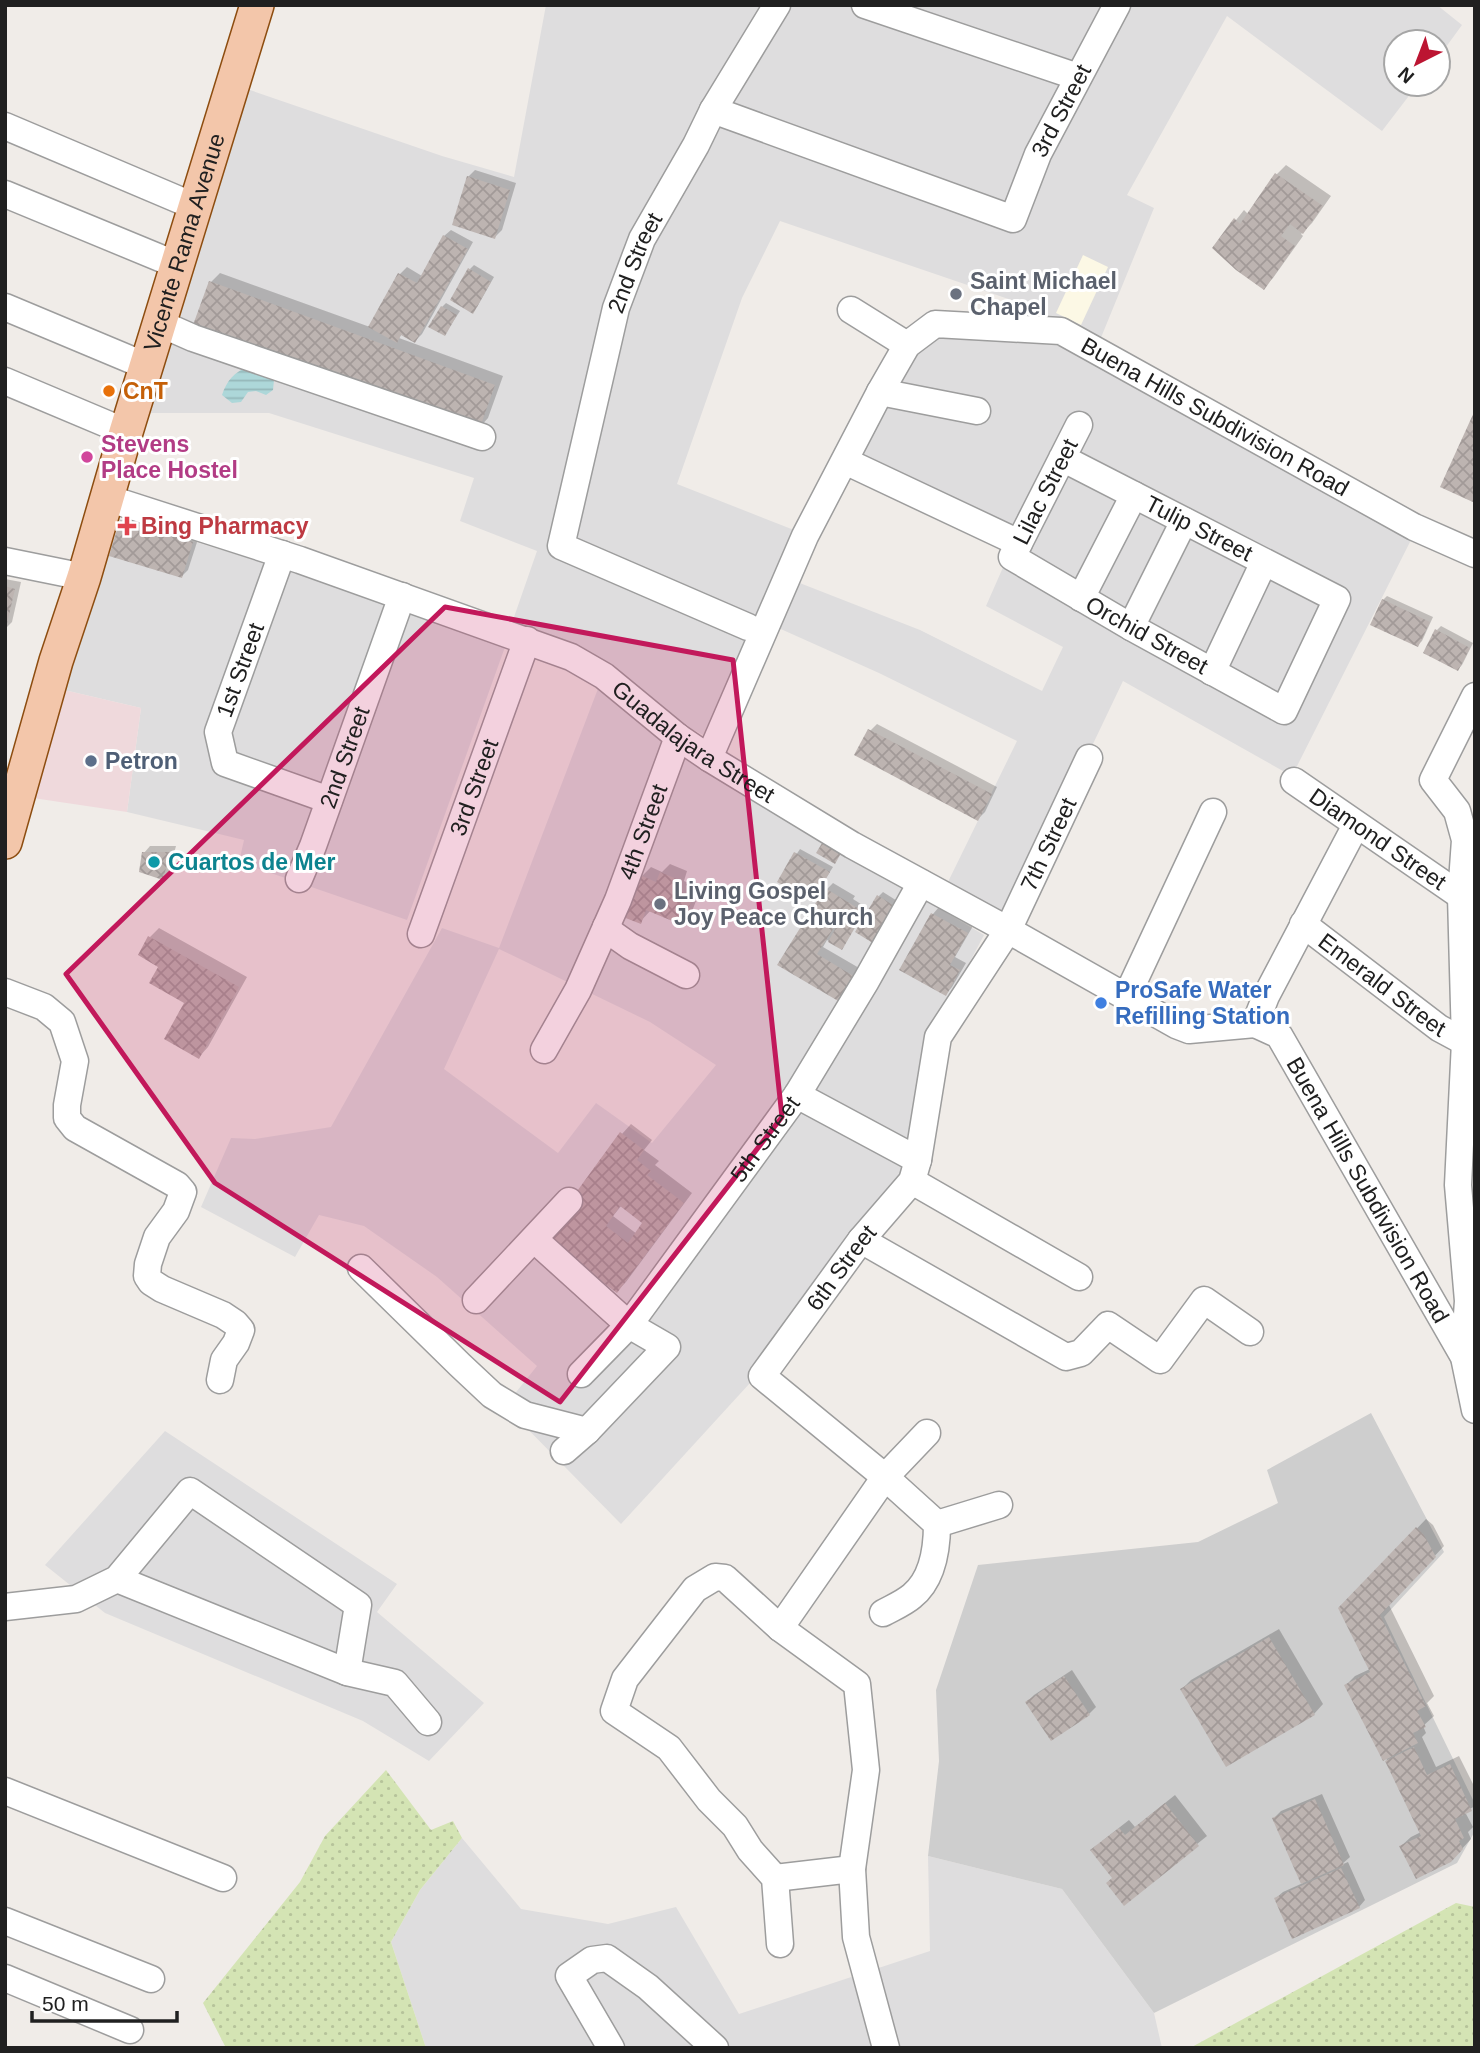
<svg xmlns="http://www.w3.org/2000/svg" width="1480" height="2053" font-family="Arial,sans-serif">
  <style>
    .residential { fill: #deddde; fill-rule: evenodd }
    .commercial { fill: #efd9dc }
    .education { fill: #fcf8e5 }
    .religious { fill: #cecece }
    .grass { fill: url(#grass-dots) }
    .water { fill: url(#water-rules) }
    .shadow { fill: #0003; fill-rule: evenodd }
    .building { fill: url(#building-cross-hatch); fill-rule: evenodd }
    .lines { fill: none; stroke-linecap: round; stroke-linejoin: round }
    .minor-casing { stroke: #9d9d9d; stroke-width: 29 }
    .major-casing { stroke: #8d4d10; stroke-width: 36 }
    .minor { stroke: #fff; stroke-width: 26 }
    .major { stroke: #f3c6aa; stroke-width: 33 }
    .marked { fill: #c2185b; fill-opacity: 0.2; stroke: #c2185b; stroke-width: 5; stroke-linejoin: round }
    .worship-dot { fill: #6b7280; stroke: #fff; stroke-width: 2.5 }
    .food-dot { fill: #e8710a; stroke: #fff; stroke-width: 2.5 }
    .hotel-dot { fill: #d1479c; stroke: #fff; stroke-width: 2.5 }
    .health-dot { fill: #e0444e; stroke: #fff; stroke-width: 2.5 }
    .service-dot { fill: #5c6f8a; stroke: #fff; stroke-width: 2.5 }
    .culture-dot { fill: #0f9aa8; stroke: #fff; stroke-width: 2.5 }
    .shop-dot { fill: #3f7fe0; stroke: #fff; stroke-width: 2.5 }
    .labels { text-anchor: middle; stroke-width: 6; stroke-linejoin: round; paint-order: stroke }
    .street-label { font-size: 23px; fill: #202020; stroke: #fff }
    .worship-label { font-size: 23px; font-weight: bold; fill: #5b616d; stroke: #fff; text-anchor: start }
    .food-label { font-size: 23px; font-weight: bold; fill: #c56008; stroke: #fff; text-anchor: start }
    .hotel-label { font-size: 23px; font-weight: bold; fill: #b23c85; stroke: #fff; text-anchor: start }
    .health-label { font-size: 23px; font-weight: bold; fill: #be3a42; stroke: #fff; text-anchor: start }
    .service-label { font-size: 23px; font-weight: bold; fill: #4e5e75; stroke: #fff; text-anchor: start }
    .culture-label { font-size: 23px; font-weight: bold; fill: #0d838f; stroke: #fff; text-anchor: start }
    .shop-label { font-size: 23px; font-weight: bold; fill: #366cbe; stroke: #fff; text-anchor: start }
  </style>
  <defs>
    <pattern id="grass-dots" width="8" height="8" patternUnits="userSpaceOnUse" patternTransform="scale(1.75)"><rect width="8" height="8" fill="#d4e4b4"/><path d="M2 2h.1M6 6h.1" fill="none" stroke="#b6c39a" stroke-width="1.8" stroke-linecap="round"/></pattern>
    <pattern id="water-rules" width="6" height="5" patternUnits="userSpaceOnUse" patternTransform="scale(1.75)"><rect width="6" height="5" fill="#add7d9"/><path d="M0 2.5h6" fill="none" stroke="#95b8ba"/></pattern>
    <pattern id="building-cross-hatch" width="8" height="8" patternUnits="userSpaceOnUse" patternTransform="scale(1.75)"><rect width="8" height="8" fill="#bdb4b1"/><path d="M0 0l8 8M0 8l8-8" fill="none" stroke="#a29a98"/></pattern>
  </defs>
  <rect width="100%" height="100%" fill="#f0ece8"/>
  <g class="residential">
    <polygon points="546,5 1437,5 1462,25 1438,58 1438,42 1396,42 1396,84 1418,84 1382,131 1227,16 1127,195 1154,208 1100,340 1020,303 780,221 742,298 677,484 794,530 737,668 703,735 682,724 577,645 513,620 537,551 460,521 474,478 269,413 145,413 247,89 442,156 514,177"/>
    <polygon points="924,335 1048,339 1123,374 1412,538 1292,776 1123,681 1009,920 946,886 1017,741 879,673 774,626 792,580 920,630 1042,691 1063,647 986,606 1012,547 848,473"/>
    <polygon points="116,518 295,572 505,647 407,920 239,862 244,840 127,812 141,708 64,690"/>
    <path d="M599,686L693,763L984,935L931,1035L907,1175L854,1236L750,1383L621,1524L505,1406L537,1366L437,1277L364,1226L319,1215L295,1257L201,1207L231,1138L255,1139L331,1127L442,928L499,948ZM499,949L650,1022L716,1065L652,1143L596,1103L558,1153L444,1069Z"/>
    <polygon points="165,1431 397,1584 377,1612 484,1703 429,1761 363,1721 105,1613 45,1565"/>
    <polygon points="462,1838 521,1909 608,1924 676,1907 739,2014 930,1951 928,1856 1062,1889 1154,2013 1162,2048 426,2048 391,1942 420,1890"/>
  </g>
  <polygon class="commercial" points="64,690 141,708 127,812 33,798"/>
  <polygon class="education" points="1083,255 1108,267 1081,325 1056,313"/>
  <polygon class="religious" points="1371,1413 1444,1552 1384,1617 1475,1804 1475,1831 1457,1863 1154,2013 1062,1889 928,1856 939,1761 936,1690 978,1565 1198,1542 1278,1503 1267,1470"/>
  <g class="grass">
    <polygon points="386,1770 431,1830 453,1821 462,1838 420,1890 391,1942 426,2048 226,2048 203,2003 300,1882 325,1836"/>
    <polygon points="1456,1903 1475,1907 1475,2048 1190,2048"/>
  </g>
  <path class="water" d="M248,366L274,380L273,390L266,395L256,391L248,392L241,402L232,403L222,395C227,380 234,373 248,366Z"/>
  <g class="shadow">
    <polygon points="1286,165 1331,196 1312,223 1301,234 1303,236 1273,278 1264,288 1214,248 1244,210 1249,215 1277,174"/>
    <polygon points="475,170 516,183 502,230 495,237 468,177"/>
    <polygon points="451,230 473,242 422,334 415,341 402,334 399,338 503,376 488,418 479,428 211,282 220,273 370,327 400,274 407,267 422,276 444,236"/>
    <polygon points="474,265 494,277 477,307 470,269"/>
    <polygon points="446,303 460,311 445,334 442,307"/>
    <polygon points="128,514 199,536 188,570 182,576 121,521"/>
    <polygon points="5,579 21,582 12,622 5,629"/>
    <polygon points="1387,596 1433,617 1422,641 1418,645 1383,600"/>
    <polygon points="1441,626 1473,643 1462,665 1458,669 1437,630"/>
    <polygon points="877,724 997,787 985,812 978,819 870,731"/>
    <polygon points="150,846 176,846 169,871 162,878 144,853"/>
    <polygon points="800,849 833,867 812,900 779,881"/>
    <polygon points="670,864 687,871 684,881 701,888 691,914 682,923 651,910 640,922 642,876 651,867 662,872"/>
    <polygon points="833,883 855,896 853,899 867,908 841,948 827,940 823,947 866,972 851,997 780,965 826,890"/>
    <polygon points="883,892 902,904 857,931 879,896"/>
    <polygon points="939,907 973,926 955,957 966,963 952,987 946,994 902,969 933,914"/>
    <polygon points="159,928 247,977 208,1047 199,1057 187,1002 160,966 150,937"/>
    <path d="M631,1124L652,1140L644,1150L659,1161L655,1165L692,1193L626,1282L617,1291L545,1238L622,1134ZM622,1205L645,1223L637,1234L613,1216Z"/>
    <polygon points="1426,1519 1433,1525 1444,1546 1389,1605 1434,1696 1427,1703 1434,1716 1423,1726 1426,1733 1422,1737 1436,1767 1459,1756 1475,1788 1475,1806 1465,1812 1473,1827 1468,1832 1471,1839 1460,1851 1401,1846 1411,1837 1421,1832 1386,1758 1346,1685 1355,1676 1370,1669 1340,1609"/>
    <polygon points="1279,1629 1323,1704 1314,1714 1182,1689 1191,1680"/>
    <polygon points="1072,1670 1096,1707 1089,1714 1027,1702 1034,1695"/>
    <polygon points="1322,1794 1350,1857 1341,1865 1348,1862 1365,1900 1359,1907 1276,1898 1283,1892 1303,1883 1274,1818 1281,1811"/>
    <polygon points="1175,1795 1207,1836 1124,1903 1102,1841 1129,1820 1135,1827"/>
  </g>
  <g class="building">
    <polygon points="1275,173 1323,206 1303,234 1290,224 1281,236 1295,246 1264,290 1236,270 1212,248 1234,218 1240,224"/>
    <polygon points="467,176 510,190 495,239 452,225"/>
    <polygon points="443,235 468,249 415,343 401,335 397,343 368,327 398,273 417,283"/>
    <polygon points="468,268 491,282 473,314 450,300"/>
    <polygon points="209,281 495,385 479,430 193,325"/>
    <polygon points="441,306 457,315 445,336 428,327"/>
    <polygon points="1475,410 1475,503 1440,487"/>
    <polygon points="120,520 193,542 182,578 109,556"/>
    <polygon points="5,586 15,589 6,628 5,628"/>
    <polygon points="1382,599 1430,622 1418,647 1370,625"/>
    <polygon points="1435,629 1470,648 1458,671 1423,653"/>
    <polygon points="868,729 992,794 978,821 854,755"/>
    <polygon points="827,835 845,846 835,864 816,853"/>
    <polygon points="142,852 170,852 163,880 139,872"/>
    <polygon points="794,852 830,872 812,902 777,882"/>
    <polygon points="660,872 679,880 676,890 693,897 682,925 646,910 641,924 623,917 640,875 656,882"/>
    <polygon points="825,888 864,912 842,950 828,942 848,906 817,954 860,980 845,1005 777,965"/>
    <polygon points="877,895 899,909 876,945 855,932"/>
    <polygon points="931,913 968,933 950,965 960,970 946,996 899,970"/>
    <polygon points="148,936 239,987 199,1059 164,1039 184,1003 149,983 158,967 138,955"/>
    <path d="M620,1132L644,1150L637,1160L651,1171L647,1175L684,1203L617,1293L543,1238ZM620,1206L642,1223L628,1243L606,1226Z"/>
    <polygon points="1416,1527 1424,1535 1436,1557 1380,1615 1426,1706 1417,1711 1426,1727 1413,1733 1418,1743 1383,1761 1344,1685 1370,1672 1338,1608"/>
    <polygon points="1269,1637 1315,1715 1226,1767 1180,1689"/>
    <polygon points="1064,1676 1090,1715 1051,1741 1025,1702"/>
    <polygon points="1414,1747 1427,1775 1450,1764 1472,1811 1455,1819 1464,1838 1459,1841 1463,1849 1451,1862 1416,1879 1399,1846 1421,1836 1385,1761"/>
    <polygon points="1315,1799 1344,1865 1301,1884 1272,1818"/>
    <polygon points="1165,1803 1199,1846 1124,1906 1106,1883 1112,1878 1090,1850 1119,1828 1125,1835"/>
    <polygon points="1341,1868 1360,1908 1292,1939 1274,1898"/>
  </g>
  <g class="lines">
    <defs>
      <g id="minor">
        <polyline points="865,5 1078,77"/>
        <path id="s1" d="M713,110L1013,219L1038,154L1117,5"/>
        <polyline points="5,126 196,207"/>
        <polyline points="5,194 177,265"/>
        <polyline points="5,307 146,366"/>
        <polyline points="851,310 907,345"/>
        <polyline points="159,323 193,338 482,437"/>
        <polyline points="5,381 126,432"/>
        <polyline points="880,392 977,411"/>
        <path id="s2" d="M1062,458L1337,599L1284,711L1131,627L1012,557L1079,425"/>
        <polyline points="845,461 1019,543"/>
        <path id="s3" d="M107,498L300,560L571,657L604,676L678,737L709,758L852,845L1008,930L1176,1025L1189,1030L1255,1024"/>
        <polyline points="282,554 218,732 225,763 329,800"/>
        <polyline points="5,561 84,577"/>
        <polyline points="1081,598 1134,495"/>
        <path id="s4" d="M748,627L561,546L616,308L642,239L696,145L713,110L777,5"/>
        <polyline points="1131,627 1184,521"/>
        <polyline points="1212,672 1264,562"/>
        <path id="s5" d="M709,758L805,536L880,392L907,345L935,324L1061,331L1414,527L1475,554"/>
        <path id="s6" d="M1294,781L1461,896"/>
        <path id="s7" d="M299,879L313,846L402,596"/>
        <path id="s8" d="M1303,924L1439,1028L1465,1042"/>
        <polyline points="606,927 613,934 630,946 686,975"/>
        <path id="s9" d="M421,934L527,640"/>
        <polyline points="5,992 44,1007 62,1022 75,1061 67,1105 67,1118 75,1128 177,1185 183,1192 176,1211 157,1237 148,1264 147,1276 151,1282 162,1289 223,1315 235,1323 241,1330 236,1343 224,1360 220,1380"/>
        <polyline points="1126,998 1213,812"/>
        <path id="s10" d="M1255,1024L1279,1035L1464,1357L1475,1410"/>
        <polyline points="1255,1024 1266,996 1356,825"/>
        <path id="s11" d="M544,1050L578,990L618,900L678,737"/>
        <polyline points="797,1095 918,1160"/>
        <polyline points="912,1181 1079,1277"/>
        <polyline points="535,1240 629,1325 667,1347 587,1431 564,1451"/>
        <polyline points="861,1240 1066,1357 1081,1353 1108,1325 1160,1360 1204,1300 1250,1332"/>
        <polyline points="361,1268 460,1365 492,1395 525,1415 587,1431"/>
        <polyline points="476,1300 569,1201"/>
        <polyline points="1464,1357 1468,1301 1458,1185 1465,1042 1461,896 1465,840 1457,811 1433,780 1475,696"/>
        <path id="s12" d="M581,1374L629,1325L797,1095L866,981L921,883"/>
        <polyline points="937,1524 999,1505"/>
        <polyline points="117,1579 347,1672 395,1683 428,1722"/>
        <polyline points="5,1607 76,1599 117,1579 190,1491 358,1605 347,1672"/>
        <path id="s13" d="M883,1613C892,1608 904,1603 912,1596C933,1579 937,1550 937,1524L885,1477L762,1376L861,1240L912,1181L918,1160L938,1037L1008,930L1089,758"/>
        <polyline points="780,1628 885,1477 927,1433"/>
        <polyline points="5,1791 223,1878"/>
        <polyline points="775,1878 852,1869"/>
        <polyline points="5,1921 151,1979"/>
        <polyline points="780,1944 775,1878 750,1850 735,1826 709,1800 669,1748 614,1711 625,1679 695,1589 715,1577 725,1578 780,1628 857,1684 866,1770 852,1869 856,1937 886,2048"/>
        <polyline points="5,1978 130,2030"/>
        <polyline points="611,2048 569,1976 592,1960 607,1958 648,1987 715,2048"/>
      </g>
      <g id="major">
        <path id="s14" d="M5,842L56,661L84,577L126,432L257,5"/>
      </g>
    </defs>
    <use href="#minor" class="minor-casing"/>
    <use href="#major" class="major-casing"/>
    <use href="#minor" class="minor"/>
    <use href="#major" class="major"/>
  </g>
  <path class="marked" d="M445,607L733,660L782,1117L560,1402L215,1183L66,974Z"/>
  <g class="worship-dot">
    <circle cx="956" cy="294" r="7"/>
    <circle cx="660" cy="904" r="7"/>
  </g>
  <circle class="food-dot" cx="109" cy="391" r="7"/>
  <circle class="hotel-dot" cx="87" cy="457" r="7"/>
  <path class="health-dot" d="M123.5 515.5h7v7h7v7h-7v7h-7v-7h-7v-7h7z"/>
  <circle class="service-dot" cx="91" cy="761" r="7"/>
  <circle class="culture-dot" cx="154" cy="862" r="7"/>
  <circle class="shop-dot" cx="1101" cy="1003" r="7"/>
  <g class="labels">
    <g class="street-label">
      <text dy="8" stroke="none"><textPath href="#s1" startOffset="438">3rd Street</textPath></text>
      <text dy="8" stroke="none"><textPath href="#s14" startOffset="626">Vicente Rama Avenue</textPath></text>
      <text dy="8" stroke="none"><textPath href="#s4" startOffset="497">2nd Street</textPath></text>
      <text dy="8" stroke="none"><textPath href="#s5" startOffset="796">Buena Hills Subdivision Road</textPath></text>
      <text dy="8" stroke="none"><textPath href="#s2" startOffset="819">Lilac Street</textPath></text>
      <text dy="8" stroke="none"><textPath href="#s2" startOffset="154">Tulip Street</textPath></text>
      <text transform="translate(1147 635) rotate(29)" y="8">Orchid Street</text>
      <text transform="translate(240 670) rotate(-70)" y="8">1st Street</text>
      <text dy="8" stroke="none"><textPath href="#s3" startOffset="640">Guadalajara Street</textPath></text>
      <text dy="8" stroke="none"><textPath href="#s7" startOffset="130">2nd Street</textPath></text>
      <text dy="8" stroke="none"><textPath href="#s9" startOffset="156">3rd Street</textPath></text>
      <text dy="8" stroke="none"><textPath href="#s11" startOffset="240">4th Street</textPath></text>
      <text dy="8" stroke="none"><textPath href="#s6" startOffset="102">Diamond Street</textPath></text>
      <text dy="8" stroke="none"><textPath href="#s13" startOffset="957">7th Street</textPath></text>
      <text dy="8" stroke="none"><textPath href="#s8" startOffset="100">Emerald Street</textPath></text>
      <text dy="8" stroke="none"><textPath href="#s12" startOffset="299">5th Street</textPath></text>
      <text dy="8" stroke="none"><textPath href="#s10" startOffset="205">Buena Hills Subdivision Road</textPath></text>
      <text dy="8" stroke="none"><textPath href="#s13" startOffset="476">6th Street</textPath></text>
    </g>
    <g class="worship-label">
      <text x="970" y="289">Saint Michael<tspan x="970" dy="26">Chapel</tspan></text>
      <text x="674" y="899">Living Gospel<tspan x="674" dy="26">Joy Peace Church</tspan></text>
    </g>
    <g class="food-label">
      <text x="123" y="399">CnT</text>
    </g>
    <g class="hotel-label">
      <text x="101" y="452">Stevens<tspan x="101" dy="26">Place Hostel</tspan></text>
    </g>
    <g class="health-label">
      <text x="141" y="534">Bing Pharmacy</text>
    </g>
    <g class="service-label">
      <text x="105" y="769">Petron</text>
    </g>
    <g class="culture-label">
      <text x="168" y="870">Cuartos de Mer</text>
    </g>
    <g class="shop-label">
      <text x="1115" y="998">ProSafe Water<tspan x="1115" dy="26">Refilling Station</tspan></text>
    </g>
  </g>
  <rect width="1480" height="2053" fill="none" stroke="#202020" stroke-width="14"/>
  <g transform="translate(1417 63) rotate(222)"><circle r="33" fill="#ffffff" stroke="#a6a6a6" stroke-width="2"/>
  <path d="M0-5L12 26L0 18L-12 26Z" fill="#bc1532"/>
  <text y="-10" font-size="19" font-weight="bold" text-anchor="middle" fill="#202020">N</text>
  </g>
  <path d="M32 2011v10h145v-10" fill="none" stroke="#202020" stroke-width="3.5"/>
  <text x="42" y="2011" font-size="21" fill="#202020" stroke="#ffffff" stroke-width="5" paint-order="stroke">50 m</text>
</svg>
